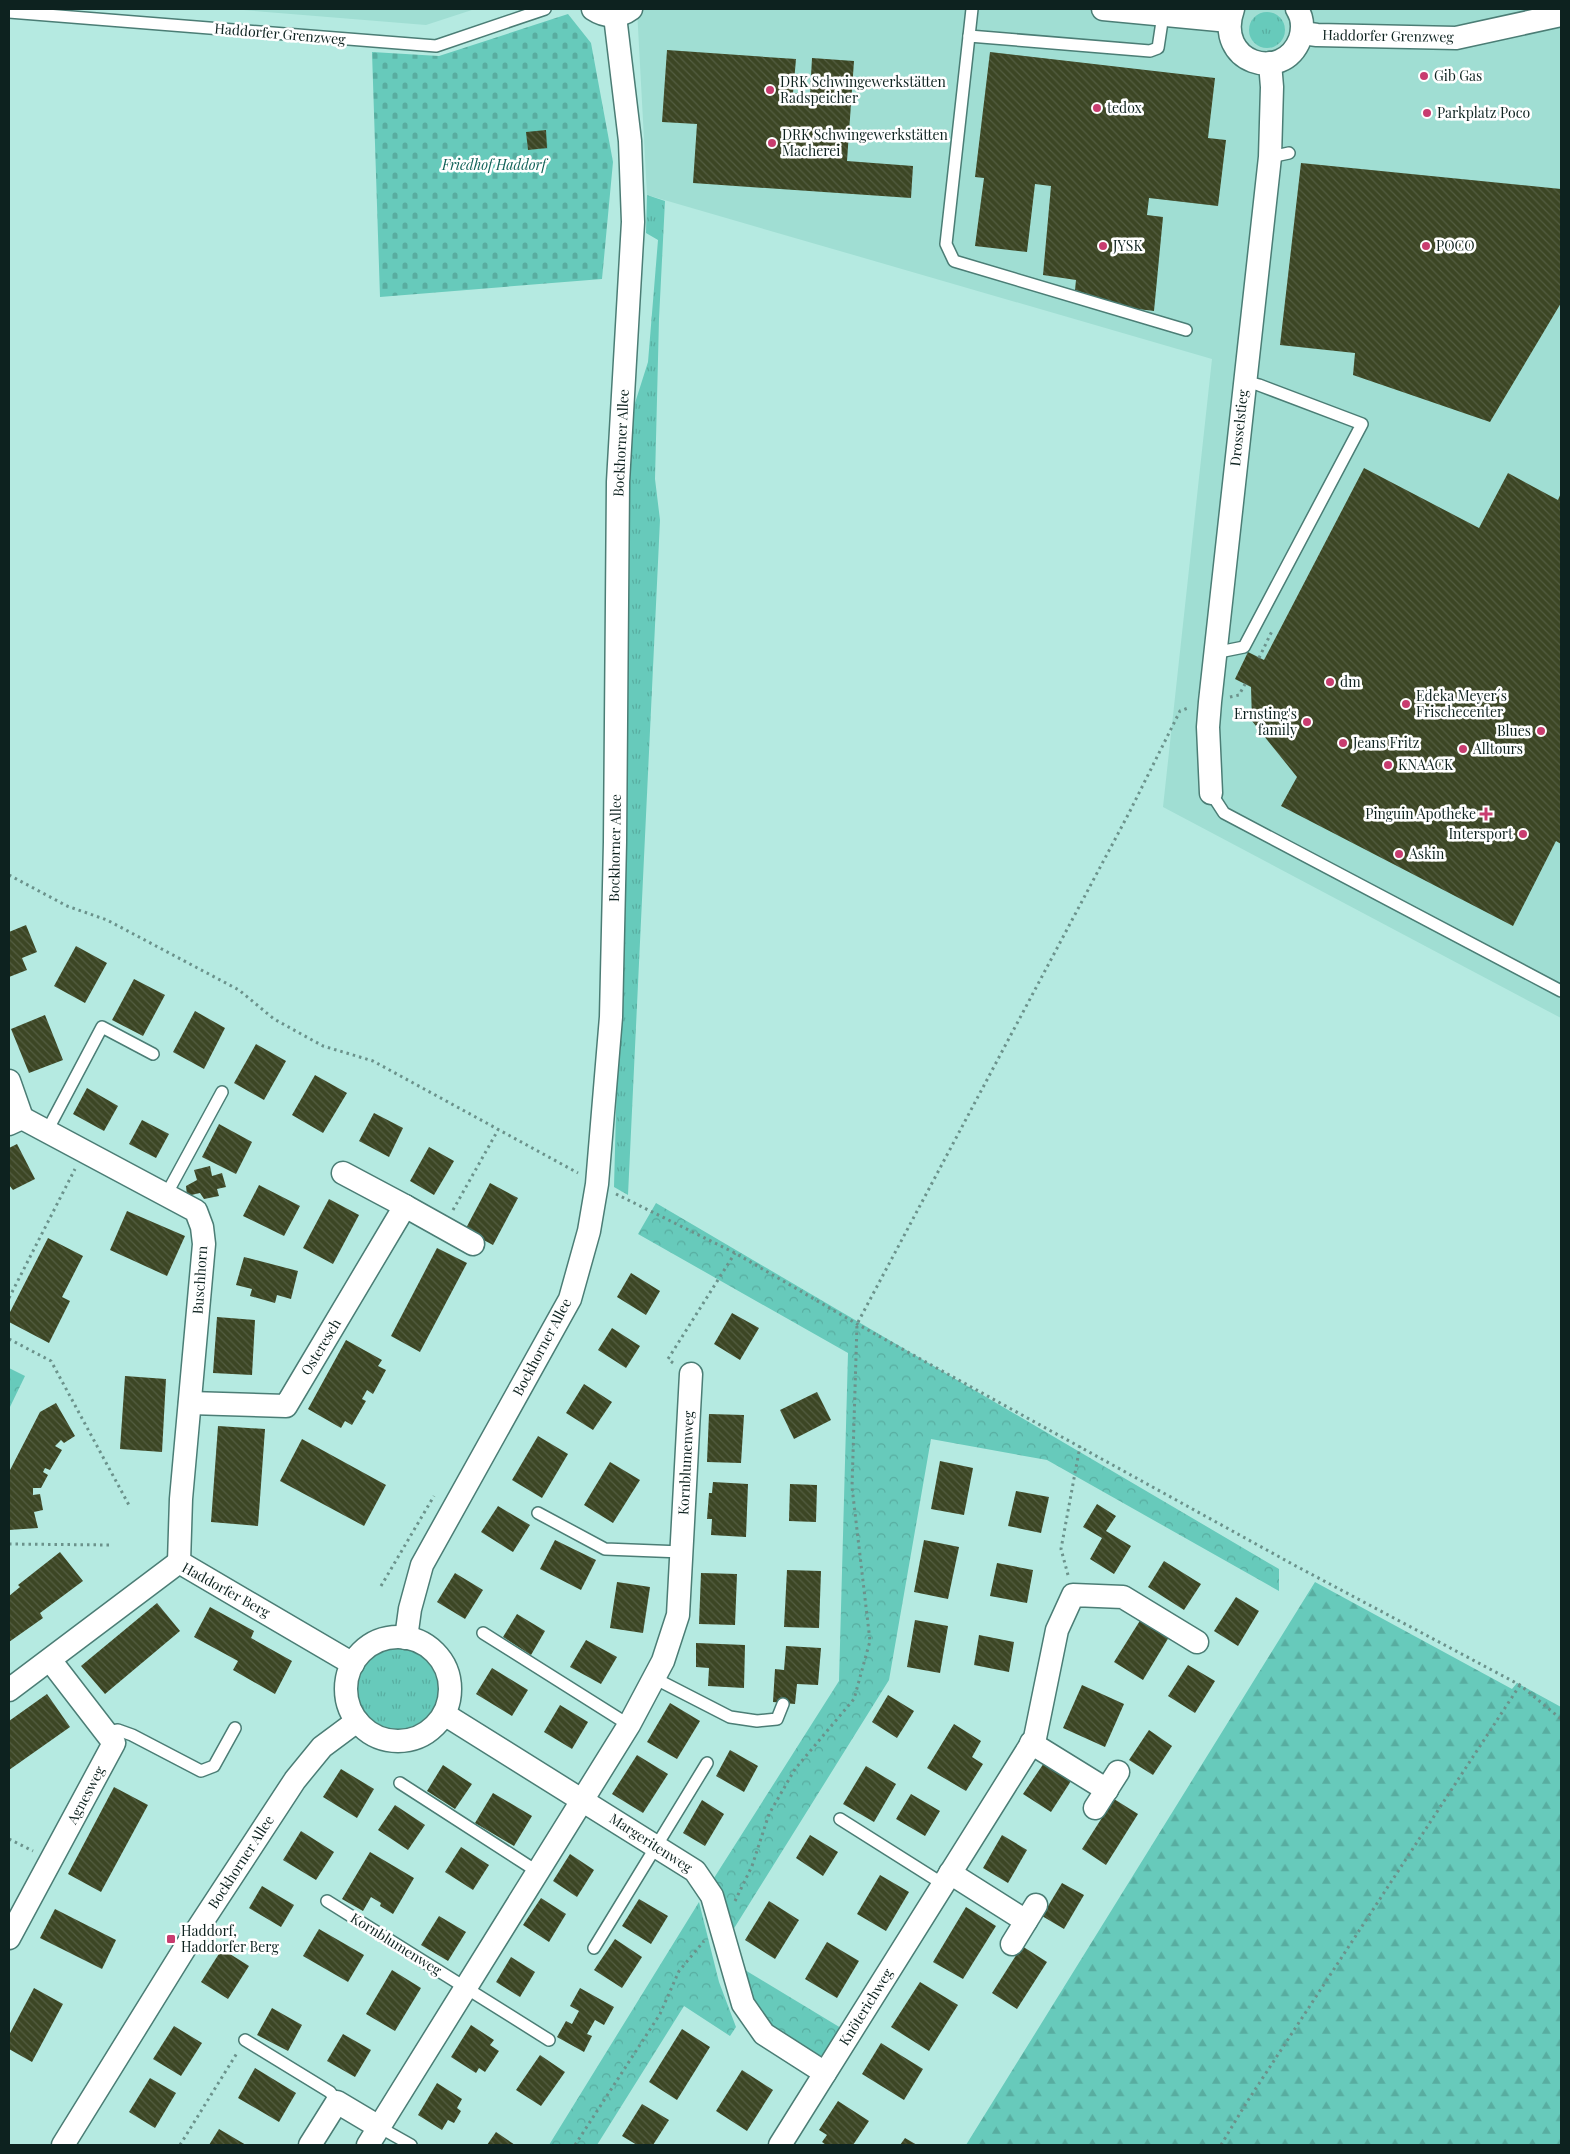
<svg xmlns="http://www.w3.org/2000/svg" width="1570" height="2154" font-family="'Playfair Display',serif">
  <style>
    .built { fill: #a0ded3 }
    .grass { fill: url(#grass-tufts) }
    .forest { fill: url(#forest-firs) }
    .cemetery { fill: url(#cemetery-stones) }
    .park { fill: url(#park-crowns) }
    .building { fill: url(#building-back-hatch) }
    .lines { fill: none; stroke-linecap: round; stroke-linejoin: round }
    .lane-casing { stroke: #4b7d75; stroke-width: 14 }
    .street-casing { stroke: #4b7d75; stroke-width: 25 }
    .path { stroke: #6b928b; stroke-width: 3; stroke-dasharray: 2.5 4; stroke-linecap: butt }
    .lane { stroke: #fff; stroke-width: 11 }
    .street { stroke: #fff; stroke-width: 22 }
    .poi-dot { fill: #c83c6f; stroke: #fff; stroke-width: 2 }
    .labels { text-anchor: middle; stroke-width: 5; stroke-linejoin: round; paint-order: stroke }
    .street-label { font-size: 14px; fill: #0d221f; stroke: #fff }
    .poi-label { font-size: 14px; fill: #0d221f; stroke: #fff; text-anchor: start }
    .park-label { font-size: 14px; font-style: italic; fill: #116258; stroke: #fff }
  </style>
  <defs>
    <pattern id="grass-tufts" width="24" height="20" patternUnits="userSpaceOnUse" patternTransform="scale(1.25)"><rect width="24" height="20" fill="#67cabb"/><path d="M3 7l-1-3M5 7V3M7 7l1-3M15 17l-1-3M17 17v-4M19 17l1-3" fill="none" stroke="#58ada0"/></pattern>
    <pattern id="forest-firs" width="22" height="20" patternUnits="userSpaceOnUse" patternTransform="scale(1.25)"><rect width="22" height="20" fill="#67cabb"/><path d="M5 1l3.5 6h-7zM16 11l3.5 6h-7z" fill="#58ada0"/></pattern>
    <pattern id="cemetery-stones" width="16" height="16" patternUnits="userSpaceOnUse" patternTransform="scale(1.25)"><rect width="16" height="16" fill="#67cabb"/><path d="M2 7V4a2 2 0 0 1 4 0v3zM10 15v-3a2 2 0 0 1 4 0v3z" fill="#58ada0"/></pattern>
    <pattern id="park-crowns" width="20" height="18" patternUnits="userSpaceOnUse" patternTransform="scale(1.25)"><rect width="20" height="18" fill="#67cabb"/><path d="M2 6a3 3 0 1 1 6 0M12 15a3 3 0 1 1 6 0" fill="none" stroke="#58ada0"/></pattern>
    <pattern id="building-back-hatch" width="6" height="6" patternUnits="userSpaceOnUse" patternTransform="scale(1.25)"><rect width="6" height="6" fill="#3c4624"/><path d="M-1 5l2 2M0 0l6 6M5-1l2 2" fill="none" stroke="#545e42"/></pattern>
  </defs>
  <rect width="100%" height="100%" fill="#b5eae1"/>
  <g class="built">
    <polygon points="231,9 475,9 426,25"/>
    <polygon points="637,9 1561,9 1561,1018 1163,807 1212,359 647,195"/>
  </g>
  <g class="grass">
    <circle cx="1267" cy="30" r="18"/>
    <polygon points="647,195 665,201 659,319 655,479 660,520 628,1195 614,1187 624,814 628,425 648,362 658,240 646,233"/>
    <circle cx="398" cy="1689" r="40"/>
  </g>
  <polygon class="forest" points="1315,1582 1512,1689 1517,1683 1561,1707 1561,1996 1560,2000 1561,2000 1561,2145 966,2145"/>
  <polygon class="cemetery" points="568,14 591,43 613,162 602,279 380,297 372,52 439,56"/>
  <g class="park">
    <polygon points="656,1203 1279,1569 1279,1591 1047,1460 931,1439 889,1680 733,1930 714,1878 839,1681 848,1353 638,1234"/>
    <polygon points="9,1368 25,1376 9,1409"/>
    <polygon points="699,1902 719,1982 736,2027 730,2036 684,2006 597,2145 549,2145"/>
    <polygon points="740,1967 841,2028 825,2054 816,2057 768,2029 749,2004"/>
  </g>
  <g class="building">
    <polygon points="667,50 796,59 793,93 810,95 812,58 854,61 847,161 913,166 911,198 693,183 697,124 662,122"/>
    <polygon points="990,52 1215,78 1208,138 1226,140 1218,206 1149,198 1147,215 1163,217 1154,311 1130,308 1075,290 1076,280 1043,275 1051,186 1035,184 1027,252 975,246 984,178 975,177"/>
    <polygon points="546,130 547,148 528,150 526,132"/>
    <polygon points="1301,163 1561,189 1561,303 1490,422 1353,375 1355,353 1280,345"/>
    <polygon points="1364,468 1479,528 1508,473 1558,500 1561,493 1561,844 1556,841 1513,926 1281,806 1297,777 1252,721 1251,687 1235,679 1248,652 1264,660"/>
    <polygon points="26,925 37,952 22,958 27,970 9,977 9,932"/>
    <polygon points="76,946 107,963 85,1003 54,986"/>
    <polygon points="134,979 165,995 143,1036 112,1020"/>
    <polygon points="195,1011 225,1028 204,1069 173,1052"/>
    <polygon points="45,1015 63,1060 29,1073 11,1029"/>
    <polygon points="256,1044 286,1061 264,1100 234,1083"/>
    <polygon points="315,1075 347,1093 323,1133 292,1115"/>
    <polygon points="87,1088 118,1106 104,1131 73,1114"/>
    <polygon points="374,1113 403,1128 389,1157 359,1141"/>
    <polygon points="142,1120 169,1134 156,1158 129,1144"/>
    <polygon points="219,1124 252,1142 236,1174 202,1157"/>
    <polygon points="17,1144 35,1179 13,1190 9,1185 9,1148"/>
    <polygon points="429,1147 454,1161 434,1195 410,1181"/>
    <polygon points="210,1166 212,1176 222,1173 226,1187 217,1189 219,1196 204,1199 200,1193 187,1196 186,1186 197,1180 194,1170"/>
    <polygon points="490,1183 518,1198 493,1245 465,1230"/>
    <polygon points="259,1185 300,1206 284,1236 243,1216"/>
    <polygon points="329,1199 359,1215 333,1264 303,1248"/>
    <polygon points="127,1211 185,1236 167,1276 110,1250"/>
    <polygon points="48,1238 83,1256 62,1297 70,1301 49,1343 9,1322 9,1314"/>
    <polygon points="437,1248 467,1263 420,1352 391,1336"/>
    <polygon points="244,1257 298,1271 291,1299 277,1295 275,1303 250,1296 252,1289 236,1285"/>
    <polygon points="631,1273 660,1291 646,1315 617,1297"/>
    <polygon points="732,1313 759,1328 740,1360 714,1344"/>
    <polygon points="217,1317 255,1320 252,1375 213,1373"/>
    <polygon points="612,1328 640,1346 626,1368 598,1350"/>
    <polygon points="346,1340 382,1360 378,1366 386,1370 373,1394 367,1390 362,1399 366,1401 352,1425 345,1421 341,1428 308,1409"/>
    <polygon points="125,1376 166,1379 162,1452 120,1449"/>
    <polygon points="584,1384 612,1402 593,1430 566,1413"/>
    <polygon points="817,1392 831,1420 794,1439 780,1410"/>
    <polygon points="56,1403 75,1436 64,1443 61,1440 55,1446 62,1450 50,1470 45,1468 43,1472 48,1475 41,1488 33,1488 33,1495 40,1494 43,1510 34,1512 38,1528 9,1530 9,1472 40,1412"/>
    <polygon points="709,1414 744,1415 741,1463 707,1462"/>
    <polygon points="218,1426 265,1429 258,1526 211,1522"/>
    <polygon points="538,1436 568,1454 542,1498 512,1480"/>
    <polygon points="302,1439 386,1485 364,1526 280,1481"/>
    <polygon points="940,1461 973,1468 964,1515 931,1509"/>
    <polygon points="610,1462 640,1480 613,1523 584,1505"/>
    <polygon points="713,1482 748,1484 746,1537 711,1535 712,1519 707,1519 709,1493 712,1493"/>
    <polygon points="790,1484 817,1485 816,1522 789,1521"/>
    <polygon points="1016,1491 1049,1497 1041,1533 1008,1526"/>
    <polygon points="1097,1504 1116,1516 1106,1531 1131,1546 1114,1574 1090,1559 1102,1538 1083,1527"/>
    <polygon points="498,1506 530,1525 513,1552 481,1532"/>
    <polygon points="555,1540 596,1560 581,1590 540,1569"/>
    <polygon points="924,1540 959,1547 948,1599 914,1592"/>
    <polygon points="60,1552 83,1581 40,1613 43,1618 9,1642 9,1596 20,1587 18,1585"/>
    <polygon points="1164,1561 1201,1584 1184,1610 1148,1587"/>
    <polygon points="997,1563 1033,1570 1027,1603 990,1596"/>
    <polygon points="787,1570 821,1571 819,1628 784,1627"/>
    <polygon points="455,1573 483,1590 465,1619 437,1602"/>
    <polygon points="701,1573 737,1574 735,1625 699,1624"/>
    <polygon points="617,1582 650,1587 643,1633 610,1628"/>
    <polygon points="1236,1597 1259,1611 1238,1646 1214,1631"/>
    <polygon points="157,1603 180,1631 105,1694 81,1666"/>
    <polygon points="210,1607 254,1631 251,1638 292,1661 275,1694 233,1670 238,1661 194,1637"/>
    <polygon points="517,1614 545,1631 531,1655 503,1637"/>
    <polygon points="1141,1619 1169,1637 1143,1680 1114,1662"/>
    <polygon points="915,1620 948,1626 940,1673 907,1667"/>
    <polygon points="979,1635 1014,1642 1009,1672 974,1665"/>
    <polygon points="586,1640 617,1657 601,1684 570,1667"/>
    <polygon points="696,1643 745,1645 744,1688 708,1686 709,1668 696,1667"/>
    <polygon points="786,1646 821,1648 818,1685 797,1684 795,1704 773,1702 775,1669 784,1670"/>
    <polygon points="1188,1665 1215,1681 1195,1713 1168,1696"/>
    <polygon points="492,1668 528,1690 512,1716 476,1694"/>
    <polygon points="1082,1685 1124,1704 1105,1747 1063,1728"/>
    <polygon points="47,1694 70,1727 9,1770 9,1721"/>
    <polygon points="888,1695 914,1711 897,1738 872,1722"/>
    <polygon points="670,1703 700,1721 677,1759 647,1742"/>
    <polygon points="560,1705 588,1722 572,1749 544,1732"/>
    <polygon points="954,1724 981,1741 972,1757 983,1764 966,1791 927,1768"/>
    <polygon points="1149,1730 1172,1746 1153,1775 1129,1760"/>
    <polygon points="730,1750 758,1766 744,1792 716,1776"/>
    <polygon points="637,1755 668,1774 643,1813 612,1794"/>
    <polygon points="1044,1763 1071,1781 1051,1812 1023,1794"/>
    <polygon points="443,1765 472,1784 455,1809 427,1791"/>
    <polygon points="866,1766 896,1784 874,1822 843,1804"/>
    <polygon points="341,1769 374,1789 357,1818 323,1797"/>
    <polygon points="114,1787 148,1805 101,1892 68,1874"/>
    <polygon points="493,1793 532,1816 514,1846 475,1823"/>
    <polygon points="911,1794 940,1811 925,1836 896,1819"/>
    <polygon points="1114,1799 1138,1814 1106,1865 1082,1849"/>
    <polygon points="702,1800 724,1814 705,1846 683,1833"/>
    <polygon points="395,1805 425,1825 408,1850 378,1830"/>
    <polygon points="301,1831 334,1852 316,1880 283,1860"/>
    <polygon points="810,1835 838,1852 823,1876 796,1858"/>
    <polygon points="1002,1835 1027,1850 1008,1883 983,1868"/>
    <polygon points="461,1847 489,1865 473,1890 445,1872"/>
    <polygon points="370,1852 414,1878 393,1914 380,1906 381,1903 371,1897 363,1911 342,1899"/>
    <polygon points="570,1854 594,1870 577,1897 553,1881"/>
    <polygon points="880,1875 909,1892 886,1931 857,1914"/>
    <polygon points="1062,1883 1084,1895 1064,1929 1042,1916"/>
    <polygon points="262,1886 294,1905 281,1927 249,1908"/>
    <polygon points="541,1898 566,1914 549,1942 523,1925"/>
    <polygon points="639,1899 668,1916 651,1944 622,1926"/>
    <polygon points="769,1901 799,1920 775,1959 745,1940"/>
    <polygon points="966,1907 996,1926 963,1979 933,1962"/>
    <polygon points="55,1909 116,1940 102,1969 40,1938"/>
    <polygon points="439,1916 466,1932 448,1961 421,1945"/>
    <polygon points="319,1929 364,1955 348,1982 303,1956"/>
    <polygon points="615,1939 642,1957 622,1988 594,1970"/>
    <polygon points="827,1942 859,1961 837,1998 805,1979"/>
    <polygon points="1022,1946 1047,1962 1017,2009 992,1993"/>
    <polygon points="222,1949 249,1966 228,1999 201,1982"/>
    <polygon points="511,1957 535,1972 520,1997 496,1982"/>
    <polygon points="392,1970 421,1988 395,2031 366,2014"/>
    <polygon points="920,1982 958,2005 929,2051 891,2027"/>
    <polygon points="34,1988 63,2004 32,2062 9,2049 9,2035"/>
    <polygon points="580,1988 614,2007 604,2025 595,2020 587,2034 592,2036 584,2052 557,2037 566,2021 572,2024 579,2011 570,2006"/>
    <polygon points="272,2008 302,2025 288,2051 257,2035"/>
    <polygon points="471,2025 494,2040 490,2045 499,2051 485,2072 479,2068 476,2073 451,2057"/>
    <polygon points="174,2026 202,2043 181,2076 153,2059"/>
    <polygon points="682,2029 710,2047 677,2100 649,2082"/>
    <polygon points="343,2034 371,2050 355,2077 327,2061"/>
    <polygon points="881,2043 923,2069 904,2100 862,2074"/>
    <polygon points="540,2055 565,2072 541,2106 516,2090"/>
    <polygon points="255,2068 296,2093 279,2122 238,2098"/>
    <polygon points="742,2070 773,2090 747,2131 716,2111"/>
    <polygon points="150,2078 176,2093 155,2128 129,2112"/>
    <polygon points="437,2083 462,2099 457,2108 461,2111 454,2123 448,2120 442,2130 418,2115"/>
    <polygon points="838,2101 869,2121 853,2145 826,2145 822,2142 827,2135 819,2130"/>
    <polygon points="642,2104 669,2120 653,2145 637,2145 622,2136"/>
    <polygon points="219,2129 246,2145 209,2145"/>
    <polygon points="496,2132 515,2145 487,2145"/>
    <polygon points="905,2138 917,2145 900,2145"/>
  </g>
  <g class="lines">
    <defs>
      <g id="lane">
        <polyline points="972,9 946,244 954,261 1186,330"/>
        <polyline points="9,12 436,46 545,9"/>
        <polyline points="969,36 1150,51 1158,48 1163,15"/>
        <polyline points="1270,157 1289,153"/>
        <polyline points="1214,653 1244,647 1362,424 1259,385 1244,381"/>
        <polyline points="1211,793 1224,813 1561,991"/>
        <polyline points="47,1131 102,1027 153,1054"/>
        <polyline points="166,1195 222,1092"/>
        <polyline points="538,1513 605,1549 682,1552"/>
        <polyline points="483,1633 629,1725"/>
        <polyline points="654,1678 730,1717 757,1721 777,1719 783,1704"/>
        <polyline points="106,1732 118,1730 132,1735 201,1771 214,1766 235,1728"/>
        <polyline points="400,1783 538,1872"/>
        <polyline points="840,1819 943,1884"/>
        <polyline points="327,1901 549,2040"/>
        <polyline points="594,1948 707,1763"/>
        <polyline points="245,2040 330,2092 337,2102"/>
        <polyline points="379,2127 411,2145"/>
      </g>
      <g id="street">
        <path d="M593,9C605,17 619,18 631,9"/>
        <polyline points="1103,9 1229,21"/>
        <path d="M1233,9C1214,63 1283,84 1300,39C1303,29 1303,18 1297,9"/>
        <polyline points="1302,33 1317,35 1456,38 1561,15"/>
        <polyline points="1211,793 1208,727 1210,702 1270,157 1272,87 1270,63"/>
        <polyline points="9,1081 22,1118"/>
        <polyline points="9,1124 22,1118 196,1211 202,1227 204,1244 181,1499 179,1562"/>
        <polyline points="405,1206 473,1244"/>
        <polyline points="190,1403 286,1406 405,1206 343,1173"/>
        <circle cx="398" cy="1689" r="52"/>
        <polyline points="406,1638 410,1609 422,1565 570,1299 589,1231 597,1184 611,1017 615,842 618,482 633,222 630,141 615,16"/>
        <polyline points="9,1690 179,1562 353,1664"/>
        <polyline points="444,1714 695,1871 712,1896 743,2004 764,2034 825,2073"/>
        <polyline points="1031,1743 1107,1790"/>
        <polyline points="1095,1808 1118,1772"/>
        <polyline points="950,1873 1026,1921"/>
        <polyline points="9,1938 114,1743 50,1660"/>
        <polyline points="1012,1944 1036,1905"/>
        <polyline points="63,2145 185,1948 295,1780 322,1747 357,1721"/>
        <polyline points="310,2145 337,2102 379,2127"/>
        <polyline points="368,2145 629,1725 663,1661 678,1615 691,1374"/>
        <polyline points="780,2145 1035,1738 1057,1630 1073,1595 1123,1597 1197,1642"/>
      </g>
    </defs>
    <use href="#lane" class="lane-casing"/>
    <use href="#street" class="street-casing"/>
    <g class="path">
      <polyline points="1259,658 1272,631"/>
      <polyline points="1230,697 1239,695 1245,684"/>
      <polyline points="9,875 67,906 107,920 239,990 274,1019 323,1046 373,1061 578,1173"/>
      <polyline points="616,1194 735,1253 857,1324 1294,1565 1520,1685 1561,1719"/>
      <polyline points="453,1210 498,1130"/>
      <polyline points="9,1298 75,1169"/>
      <polyline points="9,1339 51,1361 130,1507"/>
      <polyline points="673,1363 668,1359 735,1253"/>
      <polyline points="9,1544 111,1545"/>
      <polyline points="1068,1575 1061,1549 1080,1446"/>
      <polyline points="381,1586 434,1496"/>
      <polyline points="9,1839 33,1851"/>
      <polyline points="735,1901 752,1866 769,1814 795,1769 854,1699 870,1641 852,1487 857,1324 1129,813 1180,711 1188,708"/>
      <polyline points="180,2145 237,2053"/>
      <polyline points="575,2145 660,2014 679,1971 704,1941"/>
      <polyline points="1221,2145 1245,2105 1520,1685"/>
    </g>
    <use href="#lane" class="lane"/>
    <use href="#street" class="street"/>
  </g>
  <g class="poi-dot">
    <circle cx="1424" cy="76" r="5"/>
    <circle cx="770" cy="90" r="5"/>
    <circle cx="1097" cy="108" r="5"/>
    <circle cx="1427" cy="113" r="5"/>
    <circle cx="772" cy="143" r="5"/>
    <circle cx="1103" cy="246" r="5"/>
    <circle cx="1426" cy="246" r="5"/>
    <circle cx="1330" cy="682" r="5"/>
    <circle cx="1406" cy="704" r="5"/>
    <circle cx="1307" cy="722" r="5"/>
    <circle cx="1541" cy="731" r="5"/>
    <circle cx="1343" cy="743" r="5"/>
    <circle cx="1463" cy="749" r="5"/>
    <circle cx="1388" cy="765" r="5"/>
    <path d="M1483.5 806.5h5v5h5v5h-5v5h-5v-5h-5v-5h5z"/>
    <circle cx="1523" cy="834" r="5"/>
    <circle cx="1399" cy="854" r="5"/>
    <rect x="166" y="1934" width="10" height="10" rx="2.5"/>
  </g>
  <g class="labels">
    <g class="street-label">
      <text transform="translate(280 34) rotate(5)" y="5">Haddorfer Grenzweg</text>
      <text transform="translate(1388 36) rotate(1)" y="5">Haddorfer Grenzweg</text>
      <text transform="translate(1239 428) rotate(-84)" y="5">Drosselstieg</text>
      <text transform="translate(621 443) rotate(-87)" y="5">Bockhorner Allee</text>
      <text transform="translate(615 848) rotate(-89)" y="5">Bockhorner Allee</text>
      <text transform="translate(200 1280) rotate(-86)" y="5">Buschhorn</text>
      <text transform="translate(321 1347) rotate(-59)" y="5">Osteresch</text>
      <text transform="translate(542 1347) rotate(-62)" y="5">Bockhorner Allee</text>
      <text transform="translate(686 1463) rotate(-87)" y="5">Kornblumenweg</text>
      <text transform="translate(226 1590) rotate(29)" y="5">Haddorfer Berg</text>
      <text transform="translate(86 1795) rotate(-62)" y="5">Agnesweg</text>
      <text transform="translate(651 1843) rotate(33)" y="5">Margeritenweg</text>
      <text transform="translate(241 1862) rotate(-57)" y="5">Bockhorner Allee</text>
      <text transform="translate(396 1944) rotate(32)" y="5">Kornblumenweg</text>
      <text transform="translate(866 2007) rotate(-58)" y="5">Knöterichweg</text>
    </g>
    <g class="poi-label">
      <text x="1434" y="81">Gib Gas</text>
      <text x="780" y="87">DRK Schwingewerkstätten<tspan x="780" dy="16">Radspeicher</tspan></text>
      <text x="1107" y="113">tedox</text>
      <text x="1437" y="118">Parkplatz Poco</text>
      <text x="782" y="140">DRK Schwingewerkstätten<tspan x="782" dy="16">Macherei</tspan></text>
      <text x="1113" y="251">JYSK</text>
      <text x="1436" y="251">POCO</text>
      <text x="1340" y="687">dm</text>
      <text x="1416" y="701">Edeka Meyer´s<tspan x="1416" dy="16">Frischecenter</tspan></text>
      <text x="1297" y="719" text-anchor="end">Ernsting's<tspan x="1297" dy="16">family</tspan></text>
      <text x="1531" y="736" text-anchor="end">Blues</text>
      <text x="1353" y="748">Jeans Fritz</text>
      <text x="1473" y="754">Alltours</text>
      <text x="1398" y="770">KNAACK</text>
      <text x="1476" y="819" text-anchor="end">Pinguin Apotheke</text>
      <text x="1513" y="839" text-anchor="end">Intersport</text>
      <text x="1409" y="859">Askin</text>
      <text x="181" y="1936">Haddorf,<tspan x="181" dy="16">Haddorfer Berg</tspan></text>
    </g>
    <g class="park-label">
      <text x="494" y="170">Friedhof Haddorf</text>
    </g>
  </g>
  <rect width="1570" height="2154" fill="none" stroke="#0d221f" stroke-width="20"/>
</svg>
